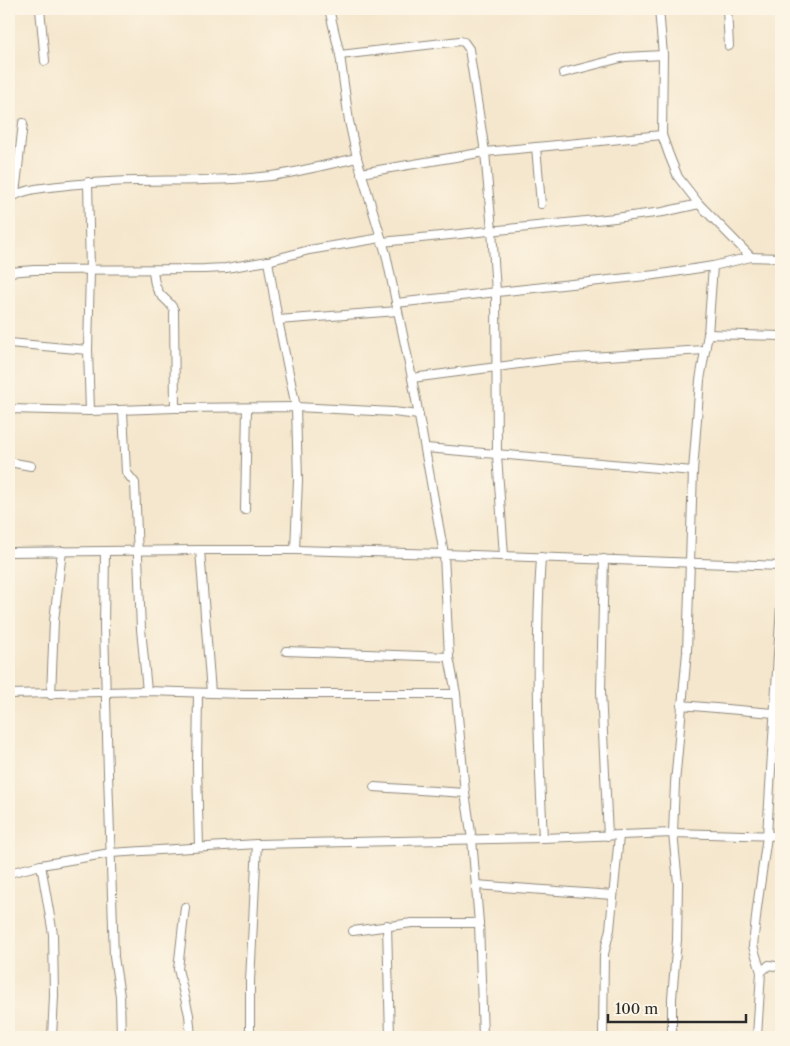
<svg xmlns="http://www.w3.org/2000/svg" width="790" height="1046" font-family="'Libre Caslon Text',serif">
  <style>
    .lines { fill: none; stroke-linecap: round; stroke-linejoin: round }
    .minor-casing { stroke: #90897c; stroke-width: 10 }
    .minor { stroke: #fff; stroke-width: 8 }
  </style>
  <rect width="100%" height="100%" fill="#fcf5e5"/>
  <filter id="ink" filterUnits="userSpaceOnUse"><feTurbulence type="fractalNoise" baseFrequency=".02" numOctaves="2"/><feDisplacementMap in="SourceGraphic" scale="10" xChannelSelector="R" yChannelSelector="G"/><feConvolveMatrix kernelMatrix="1 2 1 2 8 2 1 2 1" color-interpolation-filters="sRGB"/></filter>
  <filter id="wash" filterUnits="userSpaceOnUse"><feTurbulence type="fractalNoise" baseFrequency=".0096" numOctaves="4" result="noise"/><feDisplacementMap in="SourceGraphic" scale="20" xChannelSelector="R" yChannelSelector="G"/><feGaussianBlur stdDeviation="1.12" result="paint"/><feColorMatrix in="noise" values="0 0 0 0 0 0 0 0 0 0 0 0 0 0 0 0 0 1.4 0 .05"/><feComposite in="paint" operator="in"/></filter>
  <g filter="url(#wash)">
    <rect width="100%" height="100%" fill="#f5e7cd"/>
  </g>
  <g filter="url(#ink)">
    <g class="lines">
      <defs>
        <g id="minor">
          <polyline points="40,9 45,61"/>
          <polyline points="329,9 340,55 349,121 357,158 386,254 412,378 444,554 449,657 456,694 465,793 472,839 479,923 483,1037"/>
          <polyline points="659,9 663,55 662,135 669,155 678,177 699,204 751,257"/>
          <polyline points="727,9 729,46"/>
          <polyline points="340,55 460,41 464,42 469,49 485,152 492,230 496,292 497,455 504,556"/>
          <polyline points="563,73 625,57 663,55"/>
          <polyline points="536,147 541,204"/>
          <polyline points="361,173 485,152 662,135"/>
          <polyline points="88,182 90,271 88,350 90,411"/>
          <polyline points="15,194 23,123"/>
          <path d="M9,199C22,189 43,188 59,186C130,177 201,184 271,176C300,172 329,164 357,158"/>
          <polyline points="382,242 615,218 663,212 699,204"/>
          <polyline points="268,261 278,320 296,407 298,480 295,550"/>
          <path d="M153,270C154,278 154,287 160,294C165,300 171,303 174,310L175,408"/>
          <polyline points="9,272 34,270 204,269 226,268 268,261 309,250 381,238"/>
          <polyline points="396,303 655,275 713,266"/>
          <polyline points="278,320 398,311"/>
          <polyline points="708,334 781,336"/>
          <polyline points="9,343 88,350"/>
          <polyline points="412,378 558,359 704,350"/>
          <polyline points="9,409 90,411 175,408 296,407 393,412 419,415"/>
          <polyline points="123,411 126,472 135,483 141,629 147,691"/>
          <polyline points="426,448 693,471"/>
          <polyline points="9,462 31,466"/>
          <polyline points="245,510 247,408"/>
          <polyline points="200,550 211,693"/>
          <polyline points="105,551 104,627 108,773 114,957 120,996 121,1037"/>
          <polyline points="9,552 200,550 295,550 444,554 781,566"/>
          <path d="M541,557C535,651 538,744 543,838"/>
          <polyline points="604,559 601,691 608,836"/>
          <polyline points="286,651 449,657"/>
          <polyline points="198,693 197,766 199,847"/>
          <polyline points="9,694 147,691 245,694 456,694"/>
          <polyline points="51,695 54,621 62,551"/>
          <polyline points="681,705 774,713"/>
          <polyline points="374,787 465,793"/>
          <polyline points="41,865 53,934 54,996 52,1037"/>
          <polyline points="9,873 41,865 110,853 257,844 543,838 673,833 781,836"/>
          <polyline points="476,885 613,895"/>
          <polyline points="185,907 178,969 189,1015 191,1037"/>
          <polyline points="387,925 390,1037"/>
          <polyline points="353,931 412,923 479,923"/>
          <polyline points="761,972 769,965 781,967"/>
          <polyline points="250,1037 250,981 257,844"/>
          <polyline points="603,1037 604,954 610,929 619,836"/>
          <polyline points="672,1037 672,998 677,940 678,883 673,833 675,783 687,652 693,471 700,380 708,334 713,266 751,257 781,258"/>
          <polyline points="757,1037 761,972 753,946 757,908 767,836 781,605"/>
        </g>
      </defs>
      <use href="#minor" class="minor-casing"/>
      <use href="#minor" class="minor"/>
    </g>
  </g>
  <rect width="790" height="1046" fill="none" stroke="#fcf5e5" stroke-width="30"/>
  <path d="M608 1014v8h138v-8" fill="none" stroke="#2b2b2b" stroke-width="2.5"/>
  <text x="615" y="1014" font-size="15" fill="#2b2b2b" stroke="#fcf5e5" stroke-width="4" paint-order="stroke">100 m</text>
</svg>
